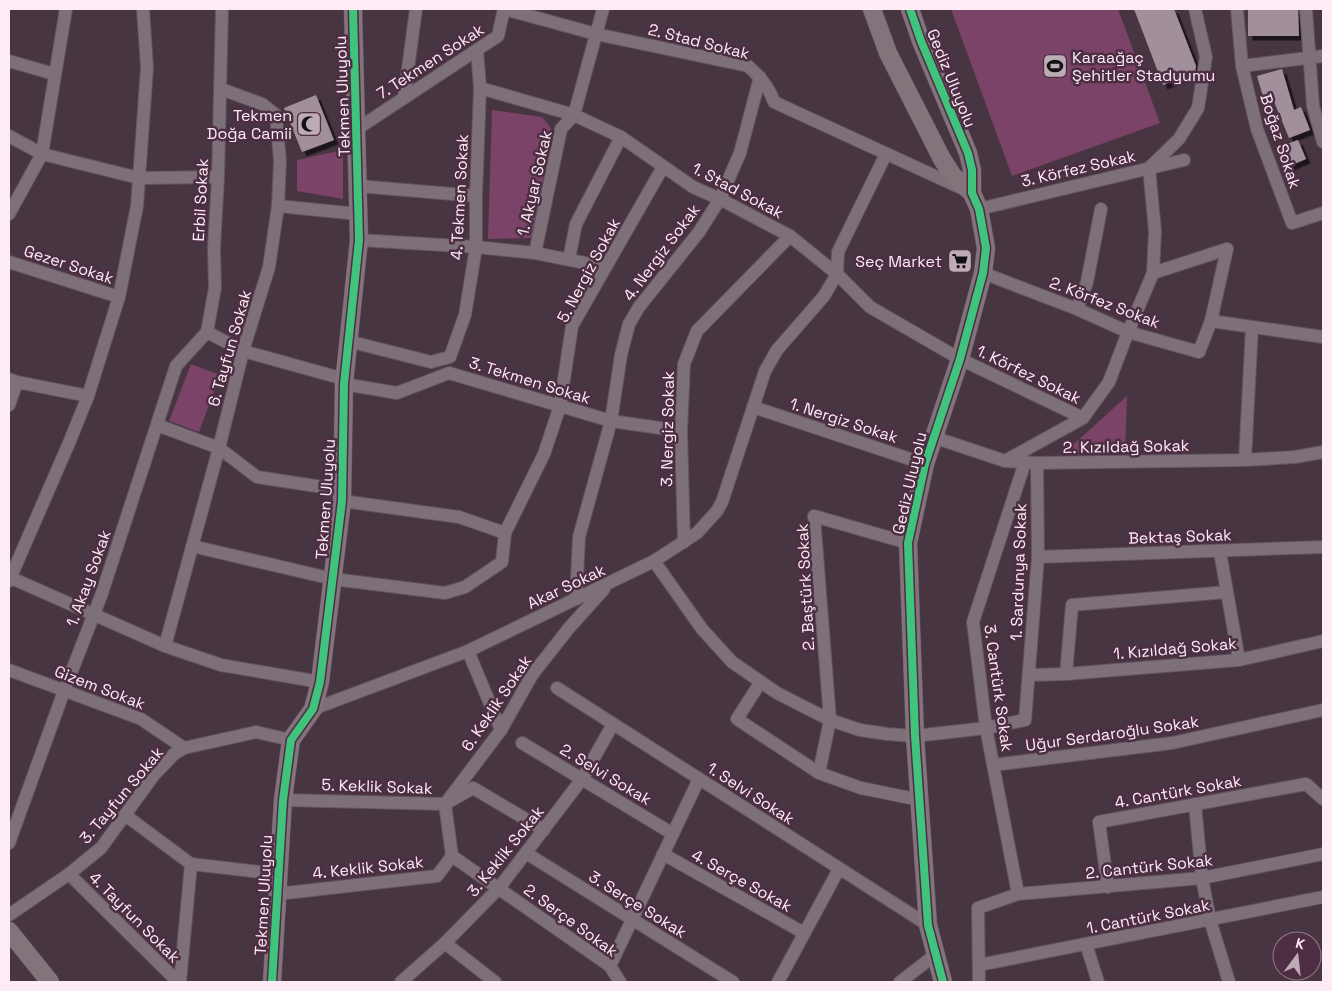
<svg xmlns="http://www.w3.org/2000/svg" width="1332" height="991" font-family="'Space Grotesk',sans-serif">
  <style>
    .green { fill: #7b4368 }
    .building { fill: #a1909b; filter: url(#shadow) }
    .lines { fill: none; stroke-linecap: round; stroke-linejoin: round }
    .street-casing { stroke: #62545d; stroke-width: 14 }
    .secondary-casing { stroke: #62545d; stroke-width: 19 }
    .street { stroke: #7e7078; stroke-width: 12 }
    .secondary { stroke: #83737a; stroke-width: 18 }
    .cycleway-casing { stroke: #4e2e43; stroke-width: 11 }
    .cycleway { stroke: #40c37c; stroke-width: 8 }
    .labels { text-anchor: middle; stroke-width: 5; stroke-linejoin: round; paint-order: stroke }
    .street-label { font-size: 16px; fill: #fdecf5; stroke: #4e2e43 }
    .poi-label { font-size: 16px; fill: #fdecf5; stroke: #4e2e43; text-anchor: end }
  </style>
  <defs>
    <filter id="shadow"><feDropShadow dx="4.5" dy="4.5" stdDeviation="0" flood-color="#0009"/></filter>
  </defs>
  <rect width="100%" height="100%" fill="#473541"/>
  <g class="green">
    <polygon points="951,9 1118,9 1160,123 1012,176"/>
    <polygon points="492,110 542,117 551,128 534,238 488,239"/>
    <polygon points="343,150 343,199 297,191 297,160"/>
    <polygon points="191,364 220,375 199,432 169,421"/>
    <polygon points="1127,396 1125,452 1063,454"/>
  </g>
  <g class="building">
    <polygon points="1134,9 1174,9 1196,66 1195,73 1163,85"/>
    <polygon points="1248,9 1298,9 1299,36 1248,36"/>
    <polygon points="1282,69 1294,110 1301,107 1310,130 1289,138 1272,97 1264,100 1257,76"/>
    <polygon points="316,95 334,140 302,152 284,108"/>
    <polygon points="1298,140 1306,159 1287,167 1279,147"/>
  </g>
  <g class="lines">
    <defs>
      <g id="street">
        <path d="M504,9L596,34L748,66C760,77 769,87 774,102L961,188"/>
        <polyline points="1237,9 1242,66 1257,129 1292,223 1323,213"/>
        <polyline points="1306,9 1313,106 1323,142"/>
        <polyline points="9,61 54,74"/>
        <polyline points="1242,66 1323,56"/>
        <polyline points="480,88 574,115 621,137 693,187 720,199 790,236 837,274 870,307 960,359 1083,418"/>
        <polyline points="404,98 416,9"/>
        <polyline points="357,129 498,36 504,9"/>
        <polyline points="9,136 42,154 139,178 218,177"/>
        <polyline points="358,186 476,196"/>
        <polyline points="278,206 358,214"/>
        <polyline points="979,209 1184,160"/>
        <polyline points="9,214 42,154 66,9"/>
        <polyline points="359,240 476,247 535,253 605,267"/>
        <polyline points="535,253 561,129 574,115 603,9"/>
        <polyline points="569,259 576,224 621,137"/>
        <polyline points="9,262 119,297"/>
        <polyline points="983,273 1077,309 1128,332 1199,352 1211,321 1227,249"/>
        <polyline points="1153,273 1227,249"/>
        <polyline points="1077,309 1087,282 1101,209"/>
        <polyline points="1211,321 1323,337"/>
        <polyline points="207,332 215,288 214,248 218,177 222,9"/>
        <polyline points="207,332 243,351 344,379"/>
        <polyline points="348,341 431,362 450,357 465,315 476,247 476,196 480,88 477,50"/>
        <polyline points="9,379 17,382 88,396"/>
        <polyline points="344,384 397,393 449,373 611,421 681,431"/>
        <polyline points="9,405 17,382"/>
        <polyline points="753,407 925,464"/>
        <polyline points="157,425 219,448 257,477 342,490"/>
        <polyline points="933,437 1005,461 1037,463 1245,460 1295,457 1323,452"/>
        <polyline points="1245,460 1252,327"/>
        <polyline points="1005,461 1083,418 1109,382 1128,332 1153,273 1155,231 1149,168 1179,139 1198,108 1206,57 1195,9"/>
        <polyline points="342,501 459,517 505,533"/>
        <polyline points="684,542 681,431 684,364 697,331 790,236"/>
        <polyline points="192,546 333,579 445,593 465,587 502,562 505,533 544,454 560,406 572,326 663,167"/>
        <polyline points="1220,552 1239,660"/>
        <polyline points="1038,557 1323,547"/>
        <polyline points="654,561 702,629 732,662 777,693 830,720 860,730 887,734 915,736 986,728 1025,720 1038,557 1037,463"/>
        <polyline points="9,577 165,646 221,665 320,682"/>
        <polyline points="9,581 69,443 88,396 119,297 137,206 147,68 143,9"/>
        <polyline points="604,589 569,628 532,675 501,730 445,804 452,856 610,966 620,982"/>
        <polyline points="576,599 579,537 611,421 621,355 629,324 639,307 699,232 720,199 740,153 760,77"/>
        <polyline points="165,646 219,448 243,351 269,267 278,206 280,161 276,115 262,104 221,89"/>
        <polyline points="468,651 501,730"/>
        <polyline points="9,670 141,719 184,748 256,732 291,740"/>
        <polyline points="1066,674 1072,605 1227,592"/>
        <polyline points="1029,675 1066,674 1239,660 1323,641"/>
        <polyline points="760,683 737,719 819,773 861,788 920,800"/>
        <polyline points="557,688 928,925"/>
        <polyline points="313,709 468,651 654,561 697,533 717,511 722,502 765,371 777,350 824,296 837,274 838,252 886,154"/>
        <polyline points="522,743 673,834"/>
        <polyline points="993,765 1172,743 1323,710"/>
        <polyline points="819,773 830,720 814,516 908,543"/>
        <polyline points="283,800 445,804 473,788 544,830"/>
        <polyline points="1195,804 1202,878 1210,920 1229,982"/>
        <polyline points="125,815 191,864 278,874"/>
        <polyline points="9,843 64,691 101,596 176,366 207,332"/>
        <polyline points="526,853 733,982"/>
        <polyline points="663,854 804,933"/>
        <polyline points="69,874 178,982"/>
        <polyline points="1108,887 1099,822 1306,784 1323,799"/>
        <polyline points="277,894 437,876 452,856"/>
        <polyline points="1018,894 986,728 973,622 1025,462"/>
        <polyline points="9,915 69,874 101,848 154,775 174,754 184,748"/>
        <polyline points="445,943 495,982"/>
        <polyline points="1086,944 1098,982"/>
        <polyline points="979,965 1323,897"/>
        <polyline points="610,966 699,779"/>
        <polyline points="180,982 191,864"/>
        <polyline points="401,982 445,943 499,888 582,779 613,724"/>
        <polyline points="778,982 839,869"/>
        <polyline points="900,982 935,955"/>
        <polyline points="979,982 978,908 1018,894 1202,878 1323,854"/>
      </g>
      <g id="secondary">
        <polyline points="872,9 888,53 942,159 953,176 972,193"/>
        <polyline points="910,9 921,41 968,153 972,170 972,193 979,209 986,248 983,273 960,359 925,464 908,543 915,736 928,925 943,982"/>
        <polyline points="9,931 50,982"/>
        <polyline points="272,982 283,800 291,740 313,709 320,682 342,501 344,384 359,240 353,9"/>
      </g>
    </defs>
    <use href="#street" class="street-casing"/>
    <use href="#secondary" class="secondary-casing"/>
    <use href="#street" class="street"/>
    <use href="#secondary" class="secondary"/>
    <defs>
      <g id="cycleway">
        <polyline points="910,9 921,41 968,153 972,170 972,193 979,209 986,248 983,273 960,359 925,464 908,543 915,736 928,925 943,982"/>
        <polyline points="272,982 283,800 291,740 313,709 320,682 342,501 344,384 359,240 353,9"/>
      </g>
    </defs>
    <use href="#cycleway" class="cycleway-casing"/>
    <use href="#cycleway" class="cycleway"/>
  </g>
  <defs>
    <symbol id="stadium-square" viewBox="-11 -11 22 22"><rect x="-9" y="-9" width="18" height="18" rx="4" fill="#bdacb6" stroke="#4e2e43"/><path d="M0-5a6.5 5 0 1 0 0 10a6.5 5 0 1 0 0-10ZM-3.5-1.8h7v3.6h-7Z" fill="#111"/></symbol>
    <symbol id="mosque-square" viewBox="-11 -11 22 22"><rect x="-9" y="-9" width="18" height="18" rx="4" fill="#bdacb6" stroke="#4e2e43"/><path d="M3.5-4.9A6 6 0 1 0 3.5 4.9A5 5 0 1 1 3.5-4.9Z" fill="#111"/></symbol>
    <symbol id="supermarket-square" viewBox="-11 -11 22 22"><rect x="-9" y="-9" width="18" height="18" rx="4" fill="#bdacb6" stroke="#4e2e43"/><path d="M-6-5.5h2.5l.6 2H6L4.5 2H-2.5L-4.4-4H-6ZM-1.5 3.2a1.3 1.3 0 1 0 .1 0ZM3 3.2a1.3 1.3 0 1 0 .1 0Z" fill="#111"/></symbol>
  </defs>
  <g fill-rule="evenodd">
    <use href="#stadium-square" x="1041" y="52" width="28" height="28"/>
    <use href="#mosque-square" x="295" y="110" width="28" height="28"/>
    <use href="#supermarket-square" x="946" y="247" width="28" height="28"/>
  </g>
  <g class="labels">
    <g class="street-label">
      <text transform="translate(699 41) rotate(14)" y="6">2. Stad Sokak</text>
      <text transform="translate(430 61) rotate(-33)" y="6">7. Tekmen Sokak</text>
      <text transform="translate(952 78) rotate(68)" y="6">Gediz Uluyolu</text>
      <text transform="translate(342 96) rotate(-92)" y="6">Tekmen Uluyolu</text>
      <text transform="translate(1281 141) rotate(72)" y="6">Boğaz Sokak</text>
      <text transform="translate(1078 168) rotate(-13)" y="6">3. Körfez Sokak</text>
      <text transform="translate(534 183) rotate(-77)" y="6">1. Akyar Sokak</text>
      <text transform="translate(738 190) rotate(28)" y="6">1. Stad Sokak</text>
      <text transform="translate(459 197) rotate(-87)" y="6">4. Tekmen Sokak</text>
      <text transform="translate(200 200) rotate(-87)" y="6">Erbil Sokak</text>
      <text transform="translate(661 252) rotate(-53)" y="6">4. Nergiz Sokak</text>
      <text transform="translate(69 264) rotate(18)" y="6">Gezer Sokak</text>
      <text transform="translate(588 270) rotate(-62)" y="6">5. Nergiz Sokak</text>
      <text transform="translate(1105 302) rotate(21)" y="6">2. Körfez Sokak</text>
      <text transform="translate(229 348) rotate(-74)" y="6">6. Tayfun Sokak</text>
      <text transform="translate(1029 374) rotate(26)" y="6">1. Körfez Sokak</text>
      <text transform="translate(530 380) rotate(17)" y="6">3. Tekmen Sokak</text>
      <text transform="translate(844 420) rotate(18)" y="6">1. Nergiz Sokak</text>
      <text transform="translate(667 429) rotate(-89)" y="6">3. Nergiz Sokak</text>
      <text transform="translate(1126 446) rotate(-1)" y="6">2. Kızıldağ Sokak</text>
      <text transform="translate(909 483) rotate(-77)" y="6">Gediz Uluyolu</text>
      <text transform="translate(325 499) rotate(-86)" y="6">Tekmen Uluyolu</text>
      <text transform="translate(1180 536) rotate(-2)" y="6">Bektaş Sokak</text>
      <text transform="translate(1018 572) rotate(-88)" y="6">1. Sardunya Sokak</text>
      <text transform="translate(88 578) rotate(-70)" y="6">1. Akay Sokak</text>
      <text transform="translate(566 586) rotate(-25)" y="6">Akar Sokak</text>
      <text transform="translate(805 587) rotate(-93)" y="6">2. Baştürk Sokak</text>
      <text transform="translate(1175 648) rotate(-5)" y="6">1. Kızıldağ Sokak</text>
      <text transform="translate(100 687) rotate(21)" y="6">Gizem Sokak</text>
      <text transform="translate(999 688) rotate(82)" y="6">3. Cantürk Sokak</text>
      <text transform="translate(496 703) rotate(-56)" y="6">6. Keklik Sokak</text>
      <text transform="translate(1112 733) rotate(-8)" y="6">Uğur Serdaroğlu Sokak</text>
      <text transform="translate(606 774) rotate(31)" y="6">2. Selvi Sokak</text>
      <text transform="translate(377 786) rotate(2)" y="6">5. Keklik Sokak</text>
      <text transform="translate(1178 791) rotate(-10)" y="6">4. Cantürk Sokak</text>
      <text transform="translate(751 793) rotate(33)" y="6">1. Selvi Sokak</text>
      <text transform="translate(121 795) rotate(-50)" y="6">3. Tayfun Sokak</text>
      <text transform="translate(505 851) rotate(-51)" y="6">3. Keklik Sokak</text>
      <text transform="translate(1149 866) rotate(-6)" y="6">2. Cantürk Sokak</text>
      <text transform="translate(368 867) rotate(-6)" y="6">4. Keklik Sokak</text>
      <text transform="translate(742 880) rotate(29)" y="6">4. Serçe Sokak</text>
      <text transform="translate(263 895) rotate(-87)" y="6">Tekmen Uluyolu</text>
      <text transform="translate(638 904) rotate(32)" y="6">3. Serçe Sokak</text>
      <text transform="translate(1148 916) rotate(-11)" y="6">1. Cantürk Sokak</text>
      <text transform="translate(135 917) rotate(45)" y="6">4. Tayfun Sokak</text>
      <text transform="translate(571 920) rotate(36)" y="6">2. Serçe Sokak</text>
    </g>
    <g class="poi-label">
      <text x="1072" y="63" text-anchor="start">Karaağaç<tspan x="1072" dy="18">Şehitler Stadyumu</tspan></text>
      <text x="292" y="121">Tekmen<tspan x="292" dy="18">Doğa Camii</tspan></text>
      <text x="942" y="267">Seç Market</text>
    </g>
  </g>
  <rect width="1332" height="991" fill="none" stroke="#fdecf5" stroke-width="20"/>
  <g transform="translate(1297 956) rotate(15)"><circle r="24" fill="#4e2e43" stroke="#947a8a"/>
  <path d="M0-4L9 19L0 12L-9 19Z" fill="#bdacb6"/>
  <text y="-8" font-size="14" font-weight="bold" text-anchor="middle" fill="#fdecf5">K</text>
  </g>
</svg>
